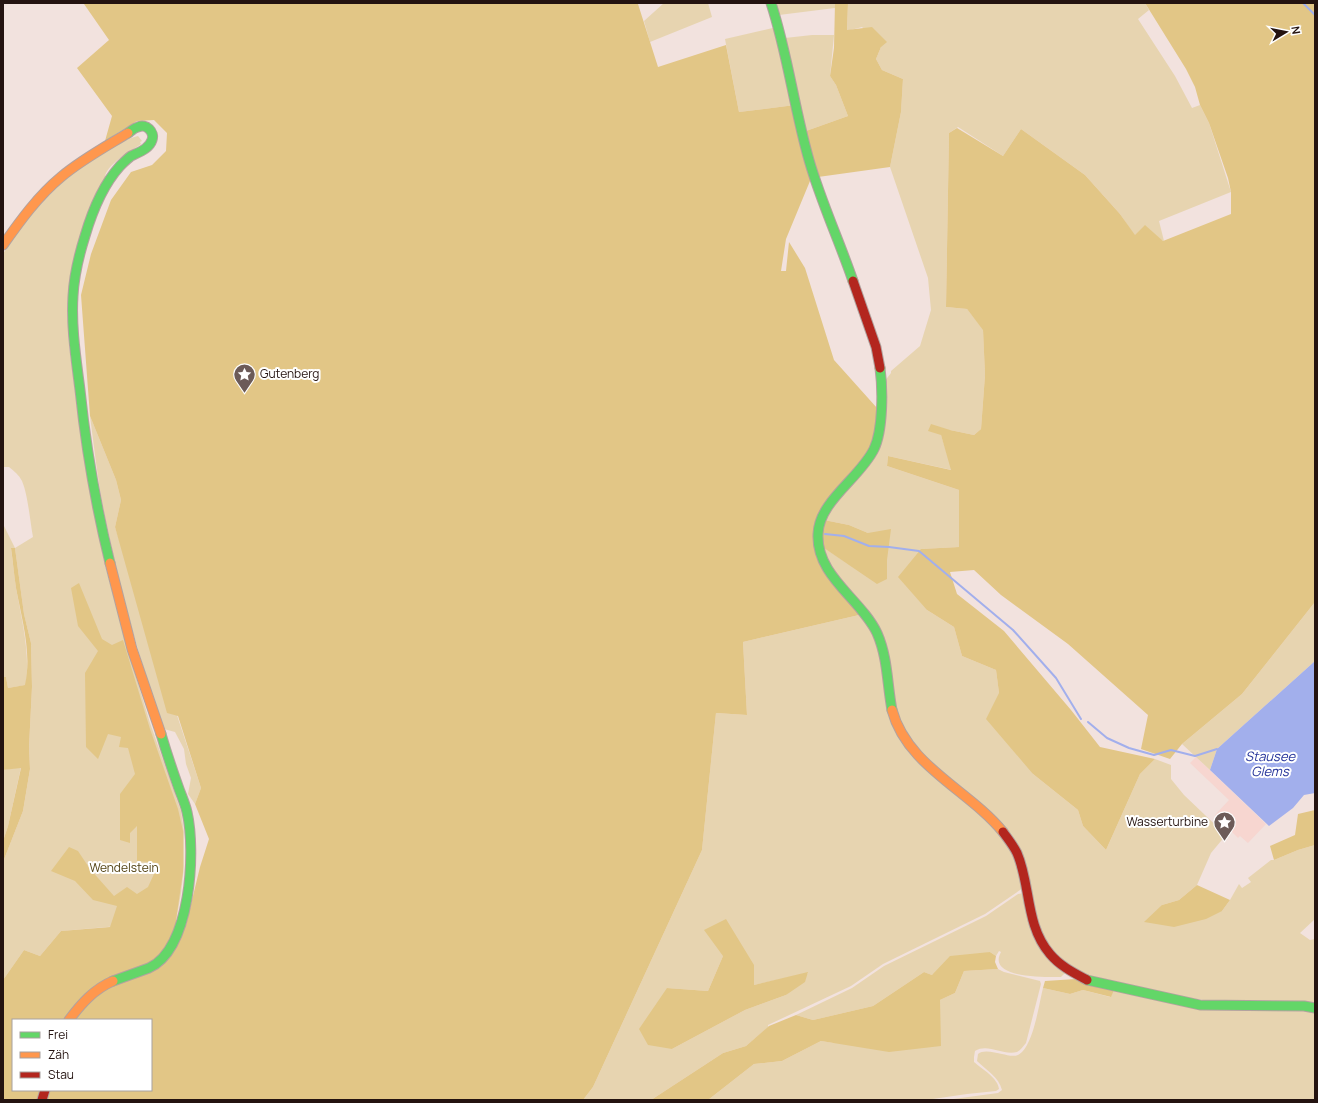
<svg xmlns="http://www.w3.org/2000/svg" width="1318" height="1103" font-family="Manrope,sans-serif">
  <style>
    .built { fill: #f7d6d0 }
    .green { fill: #e7d4b0; fill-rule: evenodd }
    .forest { fill: #e2c686; fill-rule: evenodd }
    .water { fill: #a2afec }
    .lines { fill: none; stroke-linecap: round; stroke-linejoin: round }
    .stream { stroke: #a2afec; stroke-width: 2 }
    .fast-casing { stroke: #b2a29f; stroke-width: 11 }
    .slow-casing { stroke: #b2a29f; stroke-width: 11 }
    .jam-casing { stroke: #b2a29f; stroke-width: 11 }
    .fast { stroke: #63d668; stroke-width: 9 }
    .slow { stroke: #ff974d; stroke-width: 9 }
    .jam { stroke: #b3261e; stroke-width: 9 }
    .labels { text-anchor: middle; stroke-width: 4; stroke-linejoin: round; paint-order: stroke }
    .poi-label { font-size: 12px; fill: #241310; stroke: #fff; text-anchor: start }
    .park-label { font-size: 12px; fill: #534315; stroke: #fff }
    .water-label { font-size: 13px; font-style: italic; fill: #27359b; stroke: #fff }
  </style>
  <rect width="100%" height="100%" fill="#f2e2de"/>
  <polygon class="built" points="1196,757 1266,824 1248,843 1240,836 1238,838 1215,815 1229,800 1190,763"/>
  <g class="green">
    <polygon points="664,3 708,3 712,17 650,42 644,21"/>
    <polygon points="774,3 835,3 835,8 779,15"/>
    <polygon points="848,3 1145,3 1149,10 1138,19 1175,76 1192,108 1200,105 1209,123 1231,192 1159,221 1164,241 1135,236 1120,214 1085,175 1021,129 1003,156 958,127 949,133 946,307 967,309 983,329 985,375 981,429 974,435 950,430 941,435 952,470 888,456 887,466 959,490 959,547 921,549 927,610 954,627 962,656 996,670 999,693 1033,774 1078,810 1083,826 1106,850 1140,774 1155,759 1171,765 1171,779 1184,795 1226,835 1211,853 1197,885 1179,900 1162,905 1222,911 1230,900 1239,884 1242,888 1251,882 1248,878 1271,860 1274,860 1298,850 1315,845 1315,919 1300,933 1310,940 1315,939 1315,1004 1299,1002 1249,1000 1218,1002 1174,996 1090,978 1075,971 1055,954 1042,938 1016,845 924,756 900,724 884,645 833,572 821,546 847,563 887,579 887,560 868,533 849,525 824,520 830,507 863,471 884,382 891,373 891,371 920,346 931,310 928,278 890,167 901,112 903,79 882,70 876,59 881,47 862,27 847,31"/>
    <polygon points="777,27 795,105 739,112 725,39"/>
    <polygon points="812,35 834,35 830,76 836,85 848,116 806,131 785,38"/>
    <path d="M138,136L142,141L140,142L141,144C131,151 105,165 105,178L86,221L71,272L67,307L69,345L83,453L104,561L129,654L150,723L181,811L184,832V866L181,893L176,921L61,931L40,956L24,950L3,980V862L23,811L30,769L29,747L32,687L31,643L24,614L15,548L11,549C13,562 14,575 16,588C22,621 30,652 26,685L8,688L6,677H3V524L15,548L33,537C30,521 28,495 22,481C19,475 14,471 9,467H3V254C8,246 13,237 20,229C45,195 97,145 138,136Z"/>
    <path d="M90,416L116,480L121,500L115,527L201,788L195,804L188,794L191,778L186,764L184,749L175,732L164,729C141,664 122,598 108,530C99,493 95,454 90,416Z"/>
    <polygon points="1315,602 1315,661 1217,749 1210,770 1182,744 1242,694"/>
    <path d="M859,615L873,633L879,647L894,726L999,832L1011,848L1018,865L1023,888L985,914L883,964L851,986L768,1025V1027L746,1046L723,1053L651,1100H583L593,1087L702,850L716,713L747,715L743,642ZM723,956L754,985L808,973L786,995L745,1010L672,1049L667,988L708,991Z"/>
    <polygon points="21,767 8,826 3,841 3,770"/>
    <path d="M1024,893L1031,928L1064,971L1065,973L1061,977C1047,977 986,979 1001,952L999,951L996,956L990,952L932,975L924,972L873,1006L813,1020L796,1015L852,988L884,966L986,916L1018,894Z"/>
    <path d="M998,969L1004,972L1040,981L1041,984L1026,1043C1023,1046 1021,1050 1017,1052C1003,1056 988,1043 975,1051L974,1057V1062C982,1069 998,1078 999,1089L996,1091L967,1094L926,1100H708L754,1064L782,1061L821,1041L834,1043L940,1000L955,993L964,971Z"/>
    <path d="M1043,988L1070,994L1083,990L1110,997L1114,990L1208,1010L1245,1009L1315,1011V1100H946L998,1093L1002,1090C999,1077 986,1070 977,1061L978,1054C984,1049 995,1053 1002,1054C1007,1055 1013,1057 1018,1055C1033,1048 1039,1004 1043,988Z"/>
  </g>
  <g class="forest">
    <path d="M86,3H637L638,4L658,67L726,45L739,112L795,105L810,172V181L786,239L781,271H786L789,242L805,268L834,360L877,408L876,433L866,458L833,496L814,536L859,615L743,642L747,715L716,713L702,850L593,1087L583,1100H3V980L24,950L40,956L61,931L110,927L117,906L93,900L75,881L51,871L69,847L78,851L90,869L114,896L127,887L137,894L148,887L159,863L137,861V826L130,833V843L120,840V794L135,774L128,748L119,747L121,737L108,734L98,759L86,747L85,673L98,651L78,626L71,588L79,583L102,639L112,645L123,640L150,729L178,809L183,831V872L176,920L186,925L200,867L209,839L195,804L201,788L178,716L167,713L115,527L121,500L116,480L90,416L81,295L91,254L111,200L131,172L152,165L166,151L167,133L154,120L137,121L105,141L112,116L77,68L109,40L84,4ZM13,1020H151V1090H13Z"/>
    <polygon points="835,3 848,3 847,30 872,27 887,42 881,47 876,59 882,70 903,79 901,112 890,167 818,177 812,155 806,131 848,116 836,85 830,76 834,48"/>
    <polygon points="1145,3 1315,3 1315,602 1242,694 1182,744 1170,759 1141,749 1148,715 1068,644 1001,595 974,570 950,572 957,594 1004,631 1071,710 1100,747 1155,759 1140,774 1106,850 1083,826 1078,810 1033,774 986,719 999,693 996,670 962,656 954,627 927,610 898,577 921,549 959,547 959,490 887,466 888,456 951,470 941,435 928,431 931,424 950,430 974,435 981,429 985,375 983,330 967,309 946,307 949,133 957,128 1003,156 1021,129 1085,175 1120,214 1135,235 1145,225 1163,241 1231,214 1231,192 1228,178 1209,123 1200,105 1195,87 1186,69"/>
    <polygon points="824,520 849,525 868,533 891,529 887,560 887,579 877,584 821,546 821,537"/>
    <path d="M11,548H15L24,614L31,643L32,687L29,747L30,769L23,811L3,862V841L8,826L21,768L3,770V677H6L8,688L25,685C32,653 22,620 16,588C14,575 13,562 11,548Z"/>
    <polygon points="1315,810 1315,845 1298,850 1274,860 1270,846 1295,835 1298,814"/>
    <polygon points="1197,885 1230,900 1222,911 1206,919 1174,927 1144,922 1162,905 1179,900"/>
    <polygon points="726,919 754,965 754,985 808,972 805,982 786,995 745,1010 672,1049 648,1045 639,1029 667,988 708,991 723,956 704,930"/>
    <polygon points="990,952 996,956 995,962 998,969 964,971 955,993 940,1000 941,1046 889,1052 821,1041 782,1061 754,1064 708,1100 651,1100 723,1053 746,1046 769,1026 796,1015 813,1020 873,1006 924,972 932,975 950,956"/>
    <polygon points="1076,979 1114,990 1111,997 1083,990 1070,994 1043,988 1045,981"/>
  </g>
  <polygon class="water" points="1315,661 1315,793 1304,795 1293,808 1269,826 1210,770 1217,749"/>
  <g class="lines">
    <g class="stream">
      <polyline points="1303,3 1315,15"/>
      <polyline points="825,534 844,536 869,546 889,547 919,551 1013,630 1056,678 1081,719"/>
      <polyline points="1088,722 1107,738 1129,748 1154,755 1171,750 1195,756 1217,749"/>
    </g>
    <defs>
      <g id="fast">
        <path d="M771,3C788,55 794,108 809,160C821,202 839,240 853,281"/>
        <path d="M880,368C883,390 883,430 874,449C860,478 819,501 818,534C816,576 861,599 877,633C888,658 887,684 892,710"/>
        <path d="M110,563C96,506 86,448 80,390C76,358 71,327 73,296C74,276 79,255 85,236C92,212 102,186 120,166C123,163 127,159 131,156C139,152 149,149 152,140C155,132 146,123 138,127C134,128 131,131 128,133"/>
        <polyline points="1087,980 1200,1005 1304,1006 1315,1008"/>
        <path d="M113,981L149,968C191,949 196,851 187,812C185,803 181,795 178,786C172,769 166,751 161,734"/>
      </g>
      <g id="slow">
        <path d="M3,245C20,221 38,196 61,177C81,160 105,147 128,133"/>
        <polyline points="110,563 132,649 161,734"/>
        <path d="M892,710C907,766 969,790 1003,832"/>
        <path d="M69,1020C81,1004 94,989 113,981"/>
      </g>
      <g id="jam">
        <polyline points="853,281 876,347 880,368"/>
        <path d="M1003,832C1008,839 1013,845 1017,853C1031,885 1025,925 1050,954C1060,966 1074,973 1087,980"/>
        <polyline points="42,1100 45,1090"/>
      </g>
    </defs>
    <use href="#fast" class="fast-casing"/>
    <use href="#slow" class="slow-casing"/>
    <use href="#jam" class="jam-casing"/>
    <use href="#fast" class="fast"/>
    <use href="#slow" class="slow"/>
    <use href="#jam" class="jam"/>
  </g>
  <defs>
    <symbol id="sight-pin" viewBox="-11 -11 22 30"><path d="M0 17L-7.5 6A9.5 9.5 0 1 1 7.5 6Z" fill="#6c5b58" stroke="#fff"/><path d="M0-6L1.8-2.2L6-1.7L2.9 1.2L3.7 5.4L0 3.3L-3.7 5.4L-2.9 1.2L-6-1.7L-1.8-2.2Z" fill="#fff"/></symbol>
  </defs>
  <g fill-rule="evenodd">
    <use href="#sight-pin" x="232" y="362" width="25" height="34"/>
    <use href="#sight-pin" x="1212" y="810" width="25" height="34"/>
  </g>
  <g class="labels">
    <g class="poi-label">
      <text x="260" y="378">Gutenberg</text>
      <text x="1208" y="826" text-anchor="end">Wasserturbine</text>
    </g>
    <g class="park-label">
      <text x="124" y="872">Wendelstein</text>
    </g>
    <g class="water-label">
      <text x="1270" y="761">Stausee<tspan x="1270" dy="15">Glems</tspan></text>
    </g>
  </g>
  <rect width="1318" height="1103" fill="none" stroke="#241310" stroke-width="8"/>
  <rect x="12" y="1019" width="140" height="72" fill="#ffffff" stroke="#a7a19f"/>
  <rect x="20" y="1032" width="20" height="6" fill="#63d668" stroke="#a7a19f"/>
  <text x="48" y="1039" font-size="12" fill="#241310">Frei</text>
  <rect x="20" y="1052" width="20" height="6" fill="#ff974d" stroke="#a7a19f"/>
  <text x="48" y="1059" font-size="12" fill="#241310">Zäh</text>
  <rect x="20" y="1072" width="20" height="6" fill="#b3261e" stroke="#a7a19f"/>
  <text x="48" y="1079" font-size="12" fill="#241310">Stau</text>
  <g transform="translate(1286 32) rotate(80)" stroke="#ffffff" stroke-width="3" paint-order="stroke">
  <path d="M0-3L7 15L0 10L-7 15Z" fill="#241310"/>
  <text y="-6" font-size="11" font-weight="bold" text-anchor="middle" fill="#241310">N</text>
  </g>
</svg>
